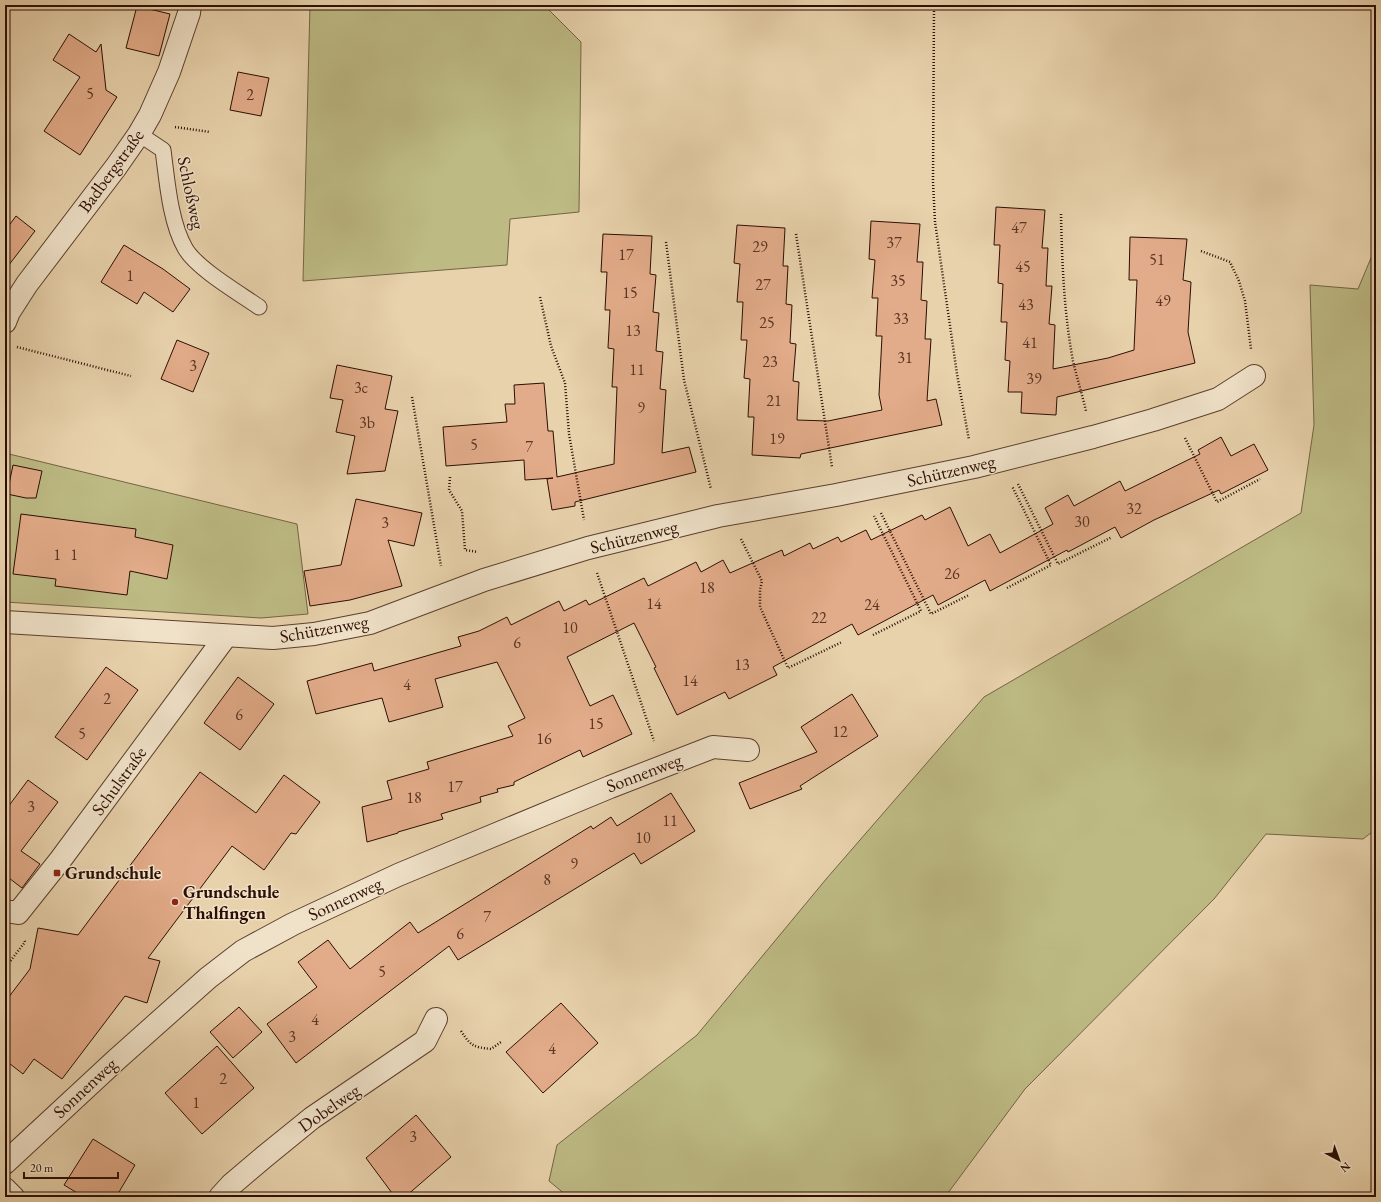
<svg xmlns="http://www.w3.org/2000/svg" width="1381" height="1202" font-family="'EB Garamond',serif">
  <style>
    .green { fill: #bdba84; stroke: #746444 }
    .building { fill: #e2ab89; stroke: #2c0e03 }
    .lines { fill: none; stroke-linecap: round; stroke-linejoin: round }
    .lane-casing { stroke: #5b3f2d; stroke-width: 17 }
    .street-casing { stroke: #5b3f2d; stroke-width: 24 }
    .path { stroke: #2c0e03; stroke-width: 2.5; stroke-dasharray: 1 2; stroke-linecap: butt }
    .lane { stroke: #f0e2c9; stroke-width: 15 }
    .street { stroke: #f0e2c9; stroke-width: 22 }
    .poi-dot { fill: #8f2418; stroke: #f0e2c9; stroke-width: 1.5 }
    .labels { text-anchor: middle; stroke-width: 3; stroke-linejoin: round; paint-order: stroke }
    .number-label { font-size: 16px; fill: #5a3524 }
    .street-label { font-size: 18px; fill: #2c0e03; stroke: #f0e2c9 }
    .poi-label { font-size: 18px; font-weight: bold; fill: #2c0e03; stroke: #f0e2c9; text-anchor: start }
  </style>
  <rect width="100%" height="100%" fill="#e8d2ac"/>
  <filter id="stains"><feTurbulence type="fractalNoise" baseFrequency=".005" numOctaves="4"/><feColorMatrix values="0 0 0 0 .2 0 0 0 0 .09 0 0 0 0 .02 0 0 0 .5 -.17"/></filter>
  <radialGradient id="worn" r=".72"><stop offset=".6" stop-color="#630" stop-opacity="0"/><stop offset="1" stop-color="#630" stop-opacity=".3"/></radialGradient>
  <g class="green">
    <polygon points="310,5 544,5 581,42 579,212 510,219 507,265 303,281"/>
    <polygon points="1376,246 1376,829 1363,839 1266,834 1214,899 1025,1089 945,1197 565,1197 566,1195 549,1181 557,1145 697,1035 827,878 984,697 1301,513 1314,425 1310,285 1358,289"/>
    <polygon points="5,453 297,524 308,614 261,618 5,602"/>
  </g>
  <g class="building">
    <polygon points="137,6 170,14 159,56 126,48"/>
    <polygon points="69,34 96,52 101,44 106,90 117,97 80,155 44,131 80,77 53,60"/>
    <polygon points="238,72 269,78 261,116 230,110"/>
    <polygon points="996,207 1045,210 1042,248 1048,248 1046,286 1052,286 1049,324 1055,325 1053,369 1108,358 1134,350 1137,280 1129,280 1130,237 1187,239 1183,280 1191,282 1188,332 1195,363 1057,397 1056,415 1021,413 1022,392 1008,392 1010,361 1005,360 1007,322 1001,322 1003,284 998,283 1000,245 994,245"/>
    <polygon points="16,216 35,231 5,270 5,231"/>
    <polygon points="871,221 920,224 917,262 923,262 921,300 927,301 925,339 931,339 927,401 936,399 942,425 801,454 800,458 752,455 754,417 748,417 750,379 744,378 747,340 741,340 743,302 737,302 740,264 734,263 737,225 785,228 783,266 788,266 786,304 792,305 790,343 796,344 793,381 799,382 797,420 828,421 882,410 879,395 882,336 876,336 878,298 872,298 875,260 869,259"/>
    <polygon points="603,234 652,236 650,274 656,275 653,312 659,313 656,351 663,352 660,389 666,390 662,453 689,447 696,472 575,502 575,506 552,510 547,479 553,478 525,480 524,460 446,466 443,427 507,422 505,404 515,404 514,385 544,383 548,431 553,431 557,477 614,464 617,387 612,387 614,349 608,348 610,310 605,310 607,272 601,272"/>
    <polygon points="124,245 163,269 190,289 173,312 144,292 137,304 101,282"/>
    <polygon points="177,340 209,353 193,392 161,379"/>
    <polygon points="337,365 392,376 385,409 398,411 385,471 347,474 355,436 336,432 343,400 330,398"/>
    <polygon points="1221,437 1231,456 1254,444 1268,470 1221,494 1219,490 1154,520 1121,538 1115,527 1068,552 1067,550 990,591 985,580 938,605 933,595 858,635 852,624 773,667 777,675 729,699 725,692 677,715 654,668 656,667 634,623 567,657 590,706 613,695 632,734 583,757 580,750 514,782 514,785 497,789 498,792 480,797 481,802 441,814 443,819 398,832 398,833 367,842 362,807 392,799 387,781 429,769 427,762 513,736 508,726 525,718 497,662 435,679 443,707 389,722 382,698 316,714 307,681 372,663 374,671 461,646 458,637 479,631 507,617 511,625 559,601 564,611 586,600 589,605 644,578 648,586 696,562 701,572 723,560 730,573 782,550 784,556 810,543 813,549 838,537 841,542 866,530 871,540 922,515 925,520 950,507 968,546 990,534 1000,553 1053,524 1045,508 1068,495 1074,506 1120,481 1125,491 1200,454 1198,450"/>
    <polygon points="13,465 42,471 36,498 26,498 7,494"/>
    <polygon points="356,499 422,513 414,546 388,540 402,586 350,600 310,606 304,571 341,565"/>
    <polygon points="21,514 136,529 135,537 173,545 167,579 130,571 127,595 55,586 56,579 13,574"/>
    <polygon points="106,667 138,690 87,760 55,737"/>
    <polygon points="238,677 274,704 240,750 204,723"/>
    <polygon points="852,694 878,736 800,786 802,789 750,809 739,783 817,752 801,727"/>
    <polygon points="200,772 256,813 284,775 320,802 296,834 291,833 264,870 232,846 148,958 160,961 147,1003 125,996 62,1079 34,1059 23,1074 5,1060 5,1002 30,969 38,928 78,935"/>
    <polygon points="28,780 58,802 21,851 40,864 22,888 5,875 5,811"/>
    <polygon points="671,793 695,831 641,864 634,853 458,960 449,946 296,1063 267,1024 317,987 298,962 328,940 350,969 410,922 418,933 591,826 593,829 611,817 617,826"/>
    <polygon points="561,1003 598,1043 543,1093 506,1052"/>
    <polygon points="239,1007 262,1032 233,1058 210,1032"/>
    <polygon points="217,1046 254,1088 202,1134 165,1093"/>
    <polygon points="416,1115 451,1157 405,1197 395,1197 366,1158"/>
    <polygon points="93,1139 135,1165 116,1197 84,1197 64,1185"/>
  </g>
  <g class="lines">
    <defs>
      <path id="lane" d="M139,134L163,150C167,180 170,222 185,248C196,268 239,293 259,307"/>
      <g id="street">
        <polyline points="5,322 9,312 27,284 116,167 139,134 150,115 169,72 189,13 190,5"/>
        <polyline points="5,622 273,638 314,634 370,623 484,580 588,548 718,516 836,495 974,467 1093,437 1153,420 1218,399 1254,376"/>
        <polyline points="5,911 18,913 61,859 226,636"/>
        <polyline points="5,1163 116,1060 208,978 243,951 293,924 398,875 610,787 713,747 748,750"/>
        <polyline points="5,1189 13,1197"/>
        <polyline points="220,1197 231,1185 264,1157 312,1118 425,1041 436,1019"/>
      </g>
    </defs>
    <use href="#lane" class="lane-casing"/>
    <use href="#street" class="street-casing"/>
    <g class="path">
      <polyline points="934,5 933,182 935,222 957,374 969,440"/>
      <polyline points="175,127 210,132"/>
      <path d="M1061,214C1062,263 1064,313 1073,361C1077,378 1082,394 1086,411"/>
      <polyline points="796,234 832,467"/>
      <polyline points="666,242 684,380 711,489"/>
      <polyline points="1201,251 1230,262 1239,281 1245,301 1251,349"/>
      <polyline points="540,297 551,346 565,383 569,434 584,520"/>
      <polyline points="17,347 131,376"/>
      <polyline points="412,397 441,566"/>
      <polyline points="1185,438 1217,502 1260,479"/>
      <polyline points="450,477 449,490 462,511 465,550 478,552"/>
      <polyline points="1018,484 1058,564 1112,537"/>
      <polyline points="881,513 931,614 969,595"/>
      <polyline points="741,539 762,581 760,590 760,607 788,668 842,642"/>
      <polyline points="597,573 654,741"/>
      <polyline points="1007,588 1051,565 1012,486"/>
      <polyline points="873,635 921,611 874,516"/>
      <polyline points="5,968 25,942 24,939"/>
      <path d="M461,1031C471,1046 473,1047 491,1049L501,1042"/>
    </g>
    <use href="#lane" class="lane"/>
    <use href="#street" class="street"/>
  </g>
  <g class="poi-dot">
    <rect x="53" y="869" width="8" height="8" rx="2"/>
    <circle cx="175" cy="902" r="4"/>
  </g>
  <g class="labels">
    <g class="number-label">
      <text x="90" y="99">5</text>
      <text x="250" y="100">2</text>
      <text x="1019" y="233">47</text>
      <text x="894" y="248">37</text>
      <text x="760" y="252">29</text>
      <text x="626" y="260">17</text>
      <text x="1157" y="265">51</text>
      <text x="1023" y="272">45</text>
      <text x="130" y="281">1</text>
      <text x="898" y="286">35</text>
      <text x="763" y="290">27</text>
      <text x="630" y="298">15</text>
      <text x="1163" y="306">49</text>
      <text x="1026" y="310">43</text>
      <text x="901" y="324">33</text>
      <text x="767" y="328">25</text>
      <text x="633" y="336">13</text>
      <text x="1030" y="348">41</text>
      <text x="905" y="363">31</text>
      <text x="770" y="367">23</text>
      <text x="193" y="371">3</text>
      <text x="637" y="375">11</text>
      <text x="1034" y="384">39</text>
      <text x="361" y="393">3c</text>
      <text x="774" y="406">21</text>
      <text x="641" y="413">9</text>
      <text x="367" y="428">3b</text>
      <text x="777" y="444">19</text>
      <text x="474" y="450">5</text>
      <text x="529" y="452">7</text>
      <text x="1134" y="514">32</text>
      <text x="1082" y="527">30</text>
      <text x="385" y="528">3</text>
      <text x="57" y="560">1</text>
      <text x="74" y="560">1</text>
      <text x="952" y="579">26</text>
      <text x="707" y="593">18</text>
      <text x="654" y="609">14</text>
      <text x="872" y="610">24</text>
      <text x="819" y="623">22</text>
      <text x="570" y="633">10</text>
      <text x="517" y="648">6</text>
      <text x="742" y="670">13</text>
      <text x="690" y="686">14</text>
      <text x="407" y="690">4</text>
      <text x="107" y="704">2</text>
      <text x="239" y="720">6</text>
      <text x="596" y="729">15</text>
      <text x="840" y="737">12</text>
      <text x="82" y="739">5</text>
      <text x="544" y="744">16</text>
      <text x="455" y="792">17</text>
      <text x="414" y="803">18</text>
      <text x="31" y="812">3</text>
      <text x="670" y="826">11</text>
      <text x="643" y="843">10</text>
      <text x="574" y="869">9</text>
      <text x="547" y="885">8</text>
      <text x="487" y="922">7</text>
      <text x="460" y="939">6</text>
      <text x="382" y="977">5</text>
      <text x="315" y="1025">4</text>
      <text x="292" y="1042">3</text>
      <text x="552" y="1054">4</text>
      <text x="223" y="1084">2</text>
      <text x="196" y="1108">1</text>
      <text x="413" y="1142">3</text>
    </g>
    <g class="street-label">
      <text transform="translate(111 171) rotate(-54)" y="6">Badbergstraße</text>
      <text transform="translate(191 193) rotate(78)" y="6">Schloßweg</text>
      <text transform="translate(951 471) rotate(-13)" y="6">Schützenweg</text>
      <text transform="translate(634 537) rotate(-14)" y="6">Schützenweg</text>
      <text transform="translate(324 629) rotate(-10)" y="6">Schützenweg</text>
      <text transform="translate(644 773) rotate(-21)" y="6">Sonnenweg</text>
      <text transform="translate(119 781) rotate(-54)" y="6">Schulstraße</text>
      <text transform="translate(345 899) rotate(-25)" y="6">Sonnenweg</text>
      <text transform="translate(85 1088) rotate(-43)" y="6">Sonnenweg</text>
      <text transform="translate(329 1108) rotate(-35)" y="6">Dobelweg</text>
    </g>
    <g class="poi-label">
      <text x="65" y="879">Grundschule</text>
      <text x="183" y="898">Grundschule<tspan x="183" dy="21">Thalfingen</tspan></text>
    </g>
  </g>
  <rect width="1381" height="1202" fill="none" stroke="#e8d2ac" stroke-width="20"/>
  <rect x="6" y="6" width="1369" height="1190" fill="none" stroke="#2c0e03" stroke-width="2"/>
  <rect x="10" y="10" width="1361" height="1182" fill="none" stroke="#2c0e03"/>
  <g transform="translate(1339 1160) rotate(139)" stroke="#f0e2c9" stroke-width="3" paint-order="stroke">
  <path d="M0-3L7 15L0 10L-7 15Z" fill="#2c0e03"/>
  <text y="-6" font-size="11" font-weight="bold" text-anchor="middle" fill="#2c0e03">N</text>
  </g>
  <path d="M24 1172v6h94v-6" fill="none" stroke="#2c0e03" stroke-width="2"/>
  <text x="30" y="1172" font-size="12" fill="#2c0e03" stroke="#f0e2c9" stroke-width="3" paint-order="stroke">20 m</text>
  <rect width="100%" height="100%" filter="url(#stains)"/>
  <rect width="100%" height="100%" fill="url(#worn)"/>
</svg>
